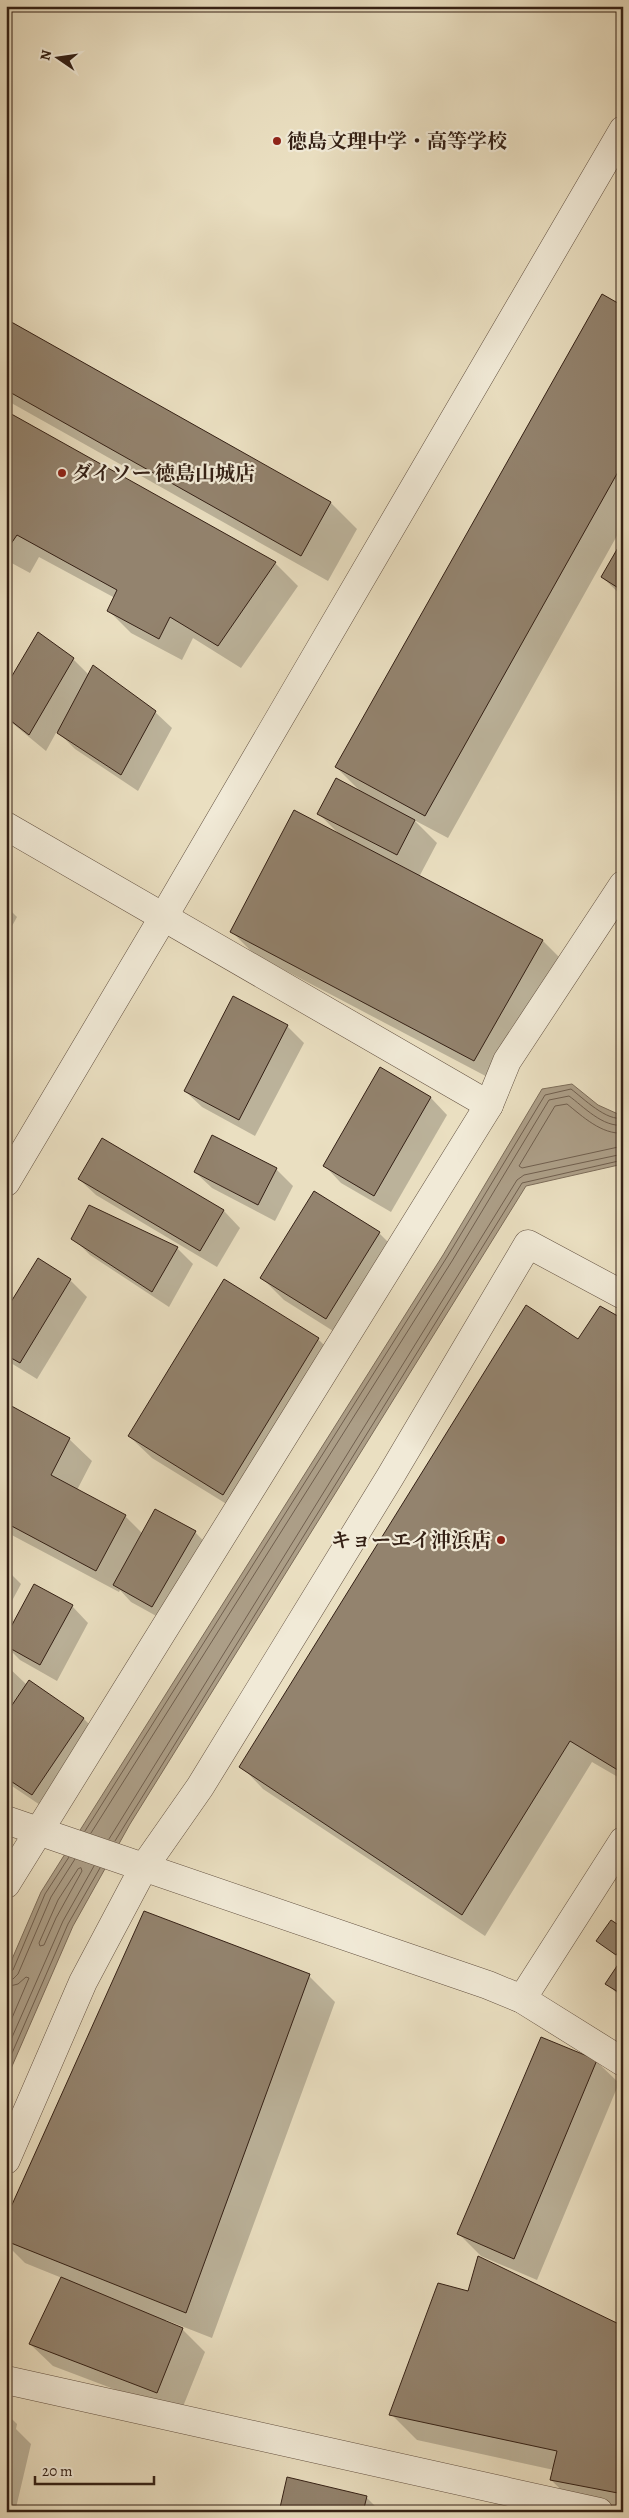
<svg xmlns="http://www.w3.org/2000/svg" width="629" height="2518" font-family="Alegreya,'Noto Serif JP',serif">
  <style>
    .water { fill: #ac9e87; stroke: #7c6c59 }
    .shadow { fill: #0003 }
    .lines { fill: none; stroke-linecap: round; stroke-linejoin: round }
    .shore { stroke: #705f4e; stroke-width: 1 }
    .building { fill: #93836e; stroke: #342015 }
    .minor-casing { stroke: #625040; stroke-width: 29 }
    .tertiary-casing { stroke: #625040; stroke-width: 29 }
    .minor { stroke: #f1ead7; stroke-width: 28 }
    .tertiary { stroke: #f1ead7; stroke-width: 28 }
    .poi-dot { fill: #8f2418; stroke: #f1ead7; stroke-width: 2 }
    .labels { text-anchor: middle; stroke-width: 4.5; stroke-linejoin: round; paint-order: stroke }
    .poi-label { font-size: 20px; font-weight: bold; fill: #342015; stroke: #f1ead7; text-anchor: start }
  </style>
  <rect width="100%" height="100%" fill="#eadfc1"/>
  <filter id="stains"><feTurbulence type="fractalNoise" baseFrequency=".004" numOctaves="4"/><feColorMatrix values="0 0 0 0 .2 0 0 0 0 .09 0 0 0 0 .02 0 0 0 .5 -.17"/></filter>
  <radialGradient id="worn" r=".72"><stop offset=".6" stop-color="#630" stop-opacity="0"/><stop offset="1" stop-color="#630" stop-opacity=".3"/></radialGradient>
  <polygon class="water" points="572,1084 598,1105 618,1114 623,1113 623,1164 526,1186 130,1824 73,1926 6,2080 6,1973 41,1892 443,1255 542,1089"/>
  <g class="shadow">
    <polygon points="623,308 623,525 448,838 414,820 437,843 419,877 543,941 565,963 497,1082 254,954 232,932 340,835 319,814 362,793 336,767"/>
    <polygon points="6,320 331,503 357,529 328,581 6,400"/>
    <polygon points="6,412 275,563 298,586 241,668 193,638 182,660 131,633 109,611 115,598 39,557 30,573 6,560"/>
    <polygon points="623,541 623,597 602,577"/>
    <polygon points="73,659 89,675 155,712 172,728 138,791 75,749 57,731 46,751 6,718 6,688"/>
    <polygon points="6,906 17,917 6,937"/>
    <polygon points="234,998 287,1026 304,1043 255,1136 202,1107 185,1091"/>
    <polygon points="381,1069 431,1098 447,1115 391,1212 341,1183 325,1166"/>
    <polygon points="103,1140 224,1211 240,1228 217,1267 96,1195 79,1179"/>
    <polygon points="276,1169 293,1186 275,1221 212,1188 195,1172"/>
    <polygon points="314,1193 379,1233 402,1256 349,1341 284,1300 262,1278"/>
    <polygon points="73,1238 177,1248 193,1264 169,1307 90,1255"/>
    <polygon points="70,1280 87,1297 37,1379 6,1360 6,1312"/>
    <polygon points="224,1281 318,1339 341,1362 246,1516 152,1458 129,1436"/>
    <polygon points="623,1321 623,1780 592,1762 485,1936 263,1789 241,1766"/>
    <polygon points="6,1405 69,1439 92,1461 77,1490 125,1516 143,1534 195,1532 211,1549 169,1623 131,1602 120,1590 119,1592 6,1532"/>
    <polygon points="6,1569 21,1584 6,1612"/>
    <polygon points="72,1606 88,1623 57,1681 20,1660 6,1646 6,1639"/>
    <polygon points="6,1665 27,1685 29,1682 84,1719 100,1735 49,1811 6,1782"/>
    <polygon points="623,1930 623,1999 607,1984 622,1960 598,1941"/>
    <polygon points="309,1976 335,2002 212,2338 166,2320 165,2322 182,2329 205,2352 180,2414 53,2366 30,2344 62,2278 25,2263 6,2244 6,2221"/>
    <polygon points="596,2061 619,2083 537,2280 481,2256 459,2234"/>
    <polygon points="623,2327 623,2512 608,2512 578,2506 551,2480 554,2470 417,2440 391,2414"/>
    <polygon points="6,2413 17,2424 16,2429 31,2444 15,2512 6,2512"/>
    <polygon points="366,2497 381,2512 280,2512"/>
  </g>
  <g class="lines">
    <g class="shore">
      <path d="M623,1133C602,1135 582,1116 567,1104L555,1106L519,1166L522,1168L623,1146"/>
      <path d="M85,1831L447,1257L545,1095L571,1089C583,1098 607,1122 623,1118"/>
      <path d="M91,1833L452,1261L549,1100L569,1096C583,1106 603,1128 623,1125"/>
      <polyline points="109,1839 517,1180 524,1175 623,1154"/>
      <polyline points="115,1841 522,1183 623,1160"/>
      <polygon points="81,1868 82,1871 56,1918 44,1945 40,1946 39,1943 58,1900 78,1869"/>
      <polyline points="6,1973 13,1970 45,1894 69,1857"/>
      <polyline points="6,1980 13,1979 18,1974 51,1897 75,1859"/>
      <polyline points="6,1987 18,1984 26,1977 29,1978 6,2032"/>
      <polyline points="6,2051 63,1921 94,1866"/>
      <polyline points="6,2067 68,1924 100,1868"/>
    </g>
  </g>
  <g class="building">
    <polygon points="602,294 623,306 623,463 425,816 335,767"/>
    <polygon points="6,319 331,502 301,556 6,390"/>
    <polygon points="6,411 276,562 218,646 170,617 159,639 107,611 117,590 17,535 6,551"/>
    <polygon points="623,539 623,591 601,577"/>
    <polygon points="38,632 74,658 29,735 6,717 6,686"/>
    <polygon points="93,665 156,711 121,775 57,733"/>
    <polygon points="336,778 415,820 397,855 317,814"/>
    <polygon points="294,810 543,940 474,1061 230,932"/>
    <polygon points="233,996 288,1025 239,1120 184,1091"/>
    <polygon points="380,1067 431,1097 374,1196 323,1166"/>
    <polygon points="212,1135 277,1168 258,1205 194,1172"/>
    <polygon points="102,1138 224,1210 200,1251 78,1179"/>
    <polygon points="314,1191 380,1232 326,1319 260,1278"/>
    <polygon points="89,1205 178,1247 152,1292 71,1239"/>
    <polygon points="38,1258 71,1279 20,1363 6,1355 6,1310"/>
    <polygon points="224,1279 319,1338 223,1495 128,1436"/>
    <polygon points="526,1305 578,1339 600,1306 623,1319 623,1769 621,1772 570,1741 462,1915 239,1767"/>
    <polygon points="6,1403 70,1438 51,1475 126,1515 96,1571 6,1523"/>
    <polygon points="155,1509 196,1531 152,1607 113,1585"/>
    <polygon points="34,1584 73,1605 40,1665 6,1646 6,1636"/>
    <polygon points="29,1680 84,1718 32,1795 6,1778 6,1714"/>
    <polygon points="144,1911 310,1974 186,2313 6,2241 6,2218"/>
    <polygon points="611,1920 623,1928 623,1944 616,1955 596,1941"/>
    <polygon points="623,1957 623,1995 605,1984"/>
    <polygon points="541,2037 597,2060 514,2259 457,2234"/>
    <polygon points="478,2256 623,2326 623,2494 550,2480 557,2451 389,2415 438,2283 468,2291"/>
    <polygon points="61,2277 183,2328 157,2393 29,2344"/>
    <polygon points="287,2477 367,2496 363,2512 279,2512"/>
    <polygon points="417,2507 438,2512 416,2512"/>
  </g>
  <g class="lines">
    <defs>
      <g id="minor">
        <polyline points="6,826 489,1105"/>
        <polyline points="6,1820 488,1985 522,1999 623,2062"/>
        <polyline points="6,1884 489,1105 507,1061 623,885"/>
        <polyline points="522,1999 623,1841"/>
        <polyline points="6,2160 83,1982 144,1867 200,1787 390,1477 528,1244 623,1295"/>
        <polyline points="6,2380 599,2512"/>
      </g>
      <polyline id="tertiary" points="6,1182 164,916 623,130"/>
    </defs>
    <use href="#minor" class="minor-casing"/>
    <use href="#tertiary" class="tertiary-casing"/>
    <use href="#minor" class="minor"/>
    <use href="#tertiary" class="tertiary"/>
  </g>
  <g class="poi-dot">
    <circle cx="277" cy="141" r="5"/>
    <circle cx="62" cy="473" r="5"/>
    <circle cx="501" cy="1540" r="5"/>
  </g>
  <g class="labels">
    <g class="poi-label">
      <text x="287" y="148">徳島文理中学・高等学校</text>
      <text x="72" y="480">ダイソー 徳島山城店</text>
      <text x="491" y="1547" text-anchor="end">キョーエイ沖浜店</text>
    </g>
  </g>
  <rect width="629" height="2518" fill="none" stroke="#eadfc1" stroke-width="25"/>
  <rect x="8" y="8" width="614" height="2503" fill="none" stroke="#342015" stroke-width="2.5"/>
  <rect x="12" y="12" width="604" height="2493" fill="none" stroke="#342015"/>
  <g transform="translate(58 58) rotate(283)" stroke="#f1ead7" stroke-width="4" paint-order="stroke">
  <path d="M0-4L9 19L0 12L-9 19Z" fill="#342015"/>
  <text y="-8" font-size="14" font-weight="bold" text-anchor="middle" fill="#342015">N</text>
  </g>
  <path d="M35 2476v8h119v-8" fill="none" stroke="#342015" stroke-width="2.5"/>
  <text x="42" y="2476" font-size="15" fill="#342015" stroke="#f1ead7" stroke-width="4" paint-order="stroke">20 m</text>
  <rect width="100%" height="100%" filter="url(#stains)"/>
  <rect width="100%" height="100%" fill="url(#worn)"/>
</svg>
